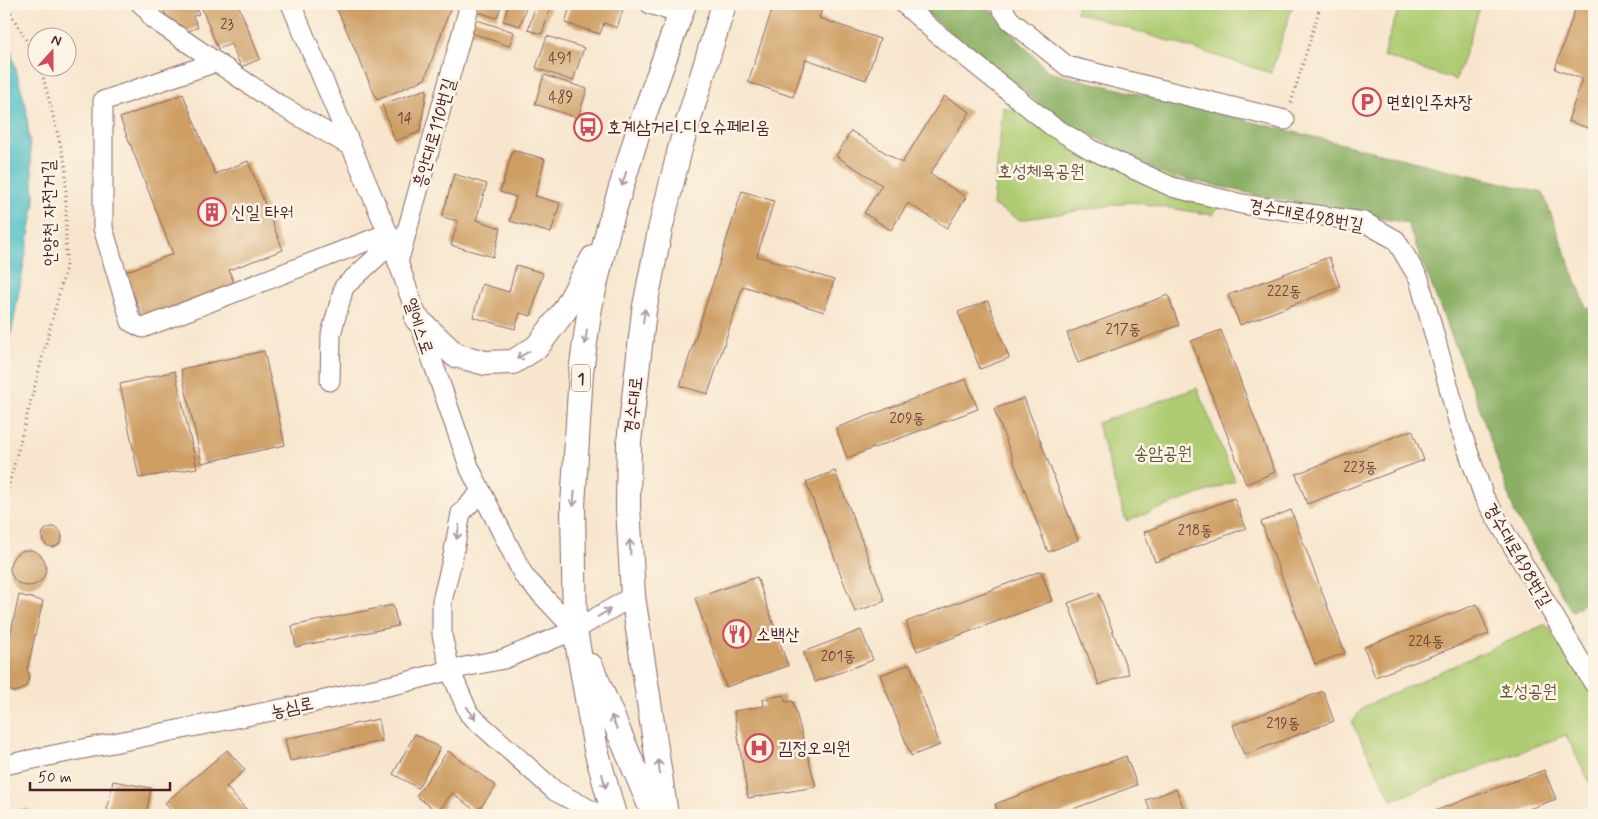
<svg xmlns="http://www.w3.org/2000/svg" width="1598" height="819" font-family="Mynerve,'Poor Story',sans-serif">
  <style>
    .green { fill: #afcc73; stroke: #7c764f }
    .forest { fill: #8bb065; stroke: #6a6848 }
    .water { fill: #50bec5; stroke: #4d6e78 }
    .building { fill: #ce9e64 }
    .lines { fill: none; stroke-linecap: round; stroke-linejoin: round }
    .minor-casing { stroke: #876564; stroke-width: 21 }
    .major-casing { stroke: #876564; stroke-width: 26 }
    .path { stroke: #876564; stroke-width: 3; stroke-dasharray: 1 4; stroke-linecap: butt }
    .minor { stroke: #fff; stroke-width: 19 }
    .major { stroke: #fff; stroke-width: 24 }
    .oneway { stroke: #ae9aa0 }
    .labels { text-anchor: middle; stroke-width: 5; stroke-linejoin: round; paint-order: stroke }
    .number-label { font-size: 15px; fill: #6b3f39 }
    .shield { fill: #fcf5e5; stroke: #7f5f63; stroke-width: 1 }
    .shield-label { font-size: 16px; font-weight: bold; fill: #4a1f2b }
    .poi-label { font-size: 18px; fill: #4a1f2b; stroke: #fcf5e5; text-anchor: start }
    .street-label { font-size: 18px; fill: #4a1f2b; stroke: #fcf5e5 }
    .park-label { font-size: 18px; fill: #685341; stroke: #fcf5e5 }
  </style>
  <rect width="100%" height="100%" fill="#fcf5e5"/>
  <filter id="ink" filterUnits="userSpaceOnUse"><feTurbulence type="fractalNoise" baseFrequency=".02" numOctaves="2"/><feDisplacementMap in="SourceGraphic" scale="10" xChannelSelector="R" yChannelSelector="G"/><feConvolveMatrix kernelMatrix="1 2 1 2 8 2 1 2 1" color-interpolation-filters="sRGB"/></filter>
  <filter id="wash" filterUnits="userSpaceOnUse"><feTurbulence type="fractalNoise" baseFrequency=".0096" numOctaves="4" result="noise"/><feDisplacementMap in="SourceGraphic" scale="20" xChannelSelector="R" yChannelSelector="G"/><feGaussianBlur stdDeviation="1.12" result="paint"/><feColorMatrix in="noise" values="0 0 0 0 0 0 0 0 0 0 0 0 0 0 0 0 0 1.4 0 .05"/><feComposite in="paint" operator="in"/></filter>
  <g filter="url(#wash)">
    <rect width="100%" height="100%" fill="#f7e6cd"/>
    <g class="green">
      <polygon points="1078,4 1293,4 1271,73 1076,12"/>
      <polygon points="1400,4 1481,4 1456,80 1383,56"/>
      <polygon points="1003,107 1052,126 1223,199 1213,215 1132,202 1020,220 993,205"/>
      <polygon points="1197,388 1235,481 1126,521 1097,423"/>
      <polygon points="1546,624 1594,690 1594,791 1566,735 1392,800 1352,723 1363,707"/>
    </g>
    <polygon class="forest" points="915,4 984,4 1049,72 1543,193 1586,307 1594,309 1594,596 1572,612 1515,514 1479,406 1407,223 1262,196 1168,175 1055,117"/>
    <polygon class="water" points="4,31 6,33 26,107 35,202 13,325 4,359 4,244 8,220 4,143"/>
    <g id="blocks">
      <g class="building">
        <polygon points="175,4 195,4 199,14 193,16 198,27 182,34 177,22 170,25 163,9"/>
        <polygon points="200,4 238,4 260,59 241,67 231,44 218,49"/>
        <polygon points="335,4 452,4 425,79 377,100"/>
        <polygon points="477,4 502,4 497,18 475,11"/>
        <polygon points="509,4 527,4 520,26 503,21"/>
        <polygon points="536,4 552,4 542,34 528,30"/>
        <polygon points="571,4 606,4 623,9 617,28 604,23 600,34 565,23"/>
        <polygon points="774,4 824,4 819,18 880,39 866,80 806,59 793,97 748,82"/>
        <polygon points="1577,4 1594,4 1594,130 1568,121 1582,79 1555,69"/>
        <polygon points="474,19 514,32 509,46 469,32"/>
        <polygon points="547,36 584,48 573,81 536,68"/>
        <polygon points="544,75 587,89 578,118 535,104"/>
        <polygon points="427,89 420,132 395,141 382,104"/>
        <polygon points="183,94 215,174 248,161 283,250 229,270 235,286 144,321 125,272 173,254 120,118"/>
        <polygon points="944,96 970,112 930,174 966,197 947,228 908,203 891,230 864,213 882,185 836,156 851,131 902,163"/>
        <polygon points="513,150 545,159 535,196 560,203 551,233 510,221 516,197 500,192"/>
        <polygon points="454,174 487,184 476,220 501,228 493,257 451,245 458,221 442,217"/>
        <polygon points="742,191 774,201 757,256 834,280 824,312 743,286 708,394 680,386"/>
        <polygon points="1329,257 1340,287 1240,325 1228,295"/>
        <polygon points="516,265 543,273 531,316 520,313 515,329 473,317 482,284 509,292"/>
        <polygon points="1168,295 1179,325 1078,363 1067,333"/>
        <polygon points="988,301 1009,358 980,369 958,312"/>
        <polygon points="1221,330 1275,472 1246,484 1191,341"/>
        <polygon points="264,351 285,445 202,463 181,369"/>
        <polygon points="175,371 197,468 139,478 120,384"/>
        <polygon points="966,379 978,409 847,458 836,428"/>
        <polygon points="1024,398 1078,540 1048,552 994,409"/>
        <polygon points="1412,430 1424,460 1307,504 1296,474"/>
        <polygon points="835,471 885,601 855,612 806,482"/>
        <polygon points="1234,498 1246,528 1155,562 1144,532"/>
        <polygon points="1291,510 1345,653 1315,664 1261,522"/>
        <circle cx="52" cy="537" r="10"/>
        <circle cx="28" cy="568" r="18"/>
        <polygon points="1041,571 1052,601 917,651 906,622"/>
        <polygon points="757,577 788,666 726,687 695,598"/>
        <polygon points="1098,592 1129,674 1099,685 1068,603"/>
        <polygon points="19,595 43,601 27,670 29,674 28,681 26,686 21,690 14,692 4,688 4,664"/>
        <polygon points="1477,604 1489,634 1375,677 1364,647"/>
        <polygon points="393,605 398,626 296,647 292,626"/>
        <polygon points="861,630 873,660 815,682 803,652"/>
        <polygon points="910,664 940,745 911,756 880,675"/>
        <polygon points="1323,691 1334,721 1244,755 1233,725"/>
        <polygon points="784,695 785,702 793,701 816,787 748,798 734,711 764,706 763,699"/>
        <polygon points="378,719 382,741 290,761 285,739"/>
        <polygon points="415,734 440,748 418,788 393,774"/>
        <polygon points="227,750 245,770 226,787 251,815 175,815 165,803"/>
        <polygon points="448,751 496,786 477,812 452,793 438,812 416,796"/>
        <polygon points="1126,756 1137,785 1057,815 999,815 995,804"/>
        <polygon points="1544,770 1556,799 1513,815 1424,815"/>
        <polygon points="113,781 151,788 146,815 106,815"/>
        <polygon points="1176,789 1186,815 1152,815 1146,800"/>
        <polygon points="28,809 39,815 7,815 8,811"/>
      </g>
    </g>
  </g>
  <g filter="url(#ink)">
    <use href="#blocks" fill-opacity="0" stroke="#876564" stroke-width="1"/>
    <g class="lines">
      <defs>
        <g id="minor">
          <polyline points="141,4 147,9 153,19 278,104 350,146"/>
          <polyline points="291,4 388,233 470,469 524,576 575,630"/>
          <polyline points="650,4 668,10"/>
          <polyline points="904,4 935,32 1052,126 1090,149 1172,187 1242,204 1364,222 1396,240 1419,279 1460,428 1484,497 1594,684"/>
          <polyline points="999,4 1010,20 1067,66 1285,120"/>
          <polyline points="216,62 103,101 103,228 131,322 143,328 388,233"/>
          <polyline points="398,263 470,4"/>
          <polyline points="330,381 331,334 344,287 392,243"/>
          <polyline points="481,492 461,513 453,556 442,601 442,635 450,670 469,714 555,791 600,815"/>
          <polyline points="4,765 311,703 406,682 450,670 504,659 575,630 633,596"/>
        </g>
        <g id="major">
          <polyline points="417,319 455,355 485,363 513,362 537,347 565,310 593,258"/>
          <polyline points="591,666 654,815"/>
          <polyline points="614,815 596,750 575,630 573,506 581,372 590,307 608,230 638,132 684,4"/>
          <polyline points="666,815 633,596 628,506 629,442 644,311 660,230 681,145 724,4"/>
        </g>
      </defs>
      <use href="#minor" class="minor-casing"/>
      <use href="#major" class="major-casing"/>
      <g class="path">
        <polyline points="6,4 38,62"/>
        <polyline points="1291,103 1321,4"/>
        <polyline points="4,503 66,267 66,167 41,68"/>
      </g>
      <use href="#minor" class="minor"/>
      <use href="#major" class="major"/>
    </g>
    <defs><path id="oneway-shaft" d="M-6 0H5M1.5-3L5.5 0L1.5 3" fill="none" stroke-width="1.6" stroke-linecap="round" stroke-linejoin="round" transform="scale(1.25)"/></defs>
    <g class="oneway">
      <use href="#oneway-shaft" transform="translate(624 179) rotate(107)"/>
      <use href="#oneway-shaft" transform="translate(644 316) rotate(-82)"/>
      <use href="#oneway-shaft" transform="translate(586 337) rotate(98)"/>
      <use href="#oneway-shaft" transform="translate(523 355) rotate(149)"/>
      <use href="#oneway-shaft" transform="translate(574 499) rotate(94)"/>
      <use href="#oneway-shaft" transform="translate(458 532) rotate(100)"/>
      <use href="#oneway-shaft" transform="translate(630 547) rotate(-93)"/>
      <use href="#oneway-shaft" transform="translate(604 613) rotate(-31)"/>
      <use href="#oneway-shaft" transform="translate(471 713) rotate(55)"/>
      <use href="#oneway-shaft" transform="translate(614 722) rotate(-113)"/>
      <use href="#oneway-shaft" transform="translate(659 767) rotate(-98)"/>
      <use href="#oneway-shaft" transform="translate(604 781) rotate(75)"/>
    </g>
  </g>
  <defs>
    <symbol id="parking-ring" viewBox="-11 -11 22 22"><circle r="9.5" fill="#fcf5e5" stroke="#d1495b" stroke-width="1.5"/><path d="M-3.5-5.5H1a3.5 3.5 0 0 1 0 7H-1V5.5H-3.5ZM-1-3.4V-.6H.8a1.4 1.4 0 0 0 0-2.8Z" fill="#d1495b"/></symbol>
    <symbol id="bus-ring" viewBox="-11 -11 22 22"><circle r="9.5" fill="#fcf5e5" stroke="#d1495b" stroke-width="1.5"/><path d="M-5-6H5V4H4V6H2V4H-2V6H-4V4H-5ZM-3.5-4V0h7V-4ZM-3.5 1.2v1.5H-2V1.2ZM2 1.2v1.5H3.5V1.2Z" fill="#d1495b"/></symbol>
    <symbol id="building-ring" viewBox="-11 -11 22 22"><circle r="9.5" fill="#fcf5e5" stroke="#d1495b" stroke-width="1.5"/><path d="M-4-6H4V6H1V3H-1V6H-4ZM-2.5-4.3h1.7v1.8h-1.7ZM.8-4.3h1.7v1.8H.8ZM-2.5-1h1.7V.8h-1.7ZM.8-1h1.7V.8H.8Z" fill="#d1495b"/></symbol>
    <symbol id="restaurant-ring" viewBox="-11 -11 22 22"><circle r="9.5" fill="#fcf5e5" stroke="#d1495b" stroke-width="1.5"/><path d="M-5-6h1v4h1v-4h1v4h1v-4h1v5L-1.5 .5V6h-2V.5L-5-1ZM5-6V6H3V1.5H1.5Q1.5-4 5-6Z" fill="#d1495b"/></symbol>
    <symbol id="hospital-ring" viewBox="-11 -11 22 22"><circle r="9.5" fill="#fcf5e5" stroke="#d1495b" stroke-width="1.5"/><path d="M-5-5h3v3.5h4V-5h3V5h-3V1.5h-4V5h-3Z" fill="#d1495b"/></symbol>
  </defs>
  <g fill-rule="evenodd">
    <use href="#parking-ring" x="1351" y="86" width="32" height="32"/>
    <use href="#bus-ring" x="572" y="111" width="32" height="32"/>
    <use href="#building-ring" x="196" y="196" width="32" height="32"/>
    <use href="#restaurant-ring" x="721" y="618" width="32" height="32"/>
    <use href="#hospital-ring" x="743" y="732" width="32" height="32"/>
  </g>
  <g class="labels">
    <g class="number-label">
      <text x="227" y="29">23</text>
      <text x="560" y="63">491</text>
      <text x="561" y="102">489</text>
      <text x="405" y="123">14</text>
      <text x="1284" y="296">222동</text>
      <text x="1123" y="334">217동</text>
      <text x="907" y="423">209동</text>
      <text x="1360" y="472">223동</text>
      <text x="1195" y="535">218동</text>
      <text x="1426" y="646">224동</text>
      <text x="838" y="661">201동</text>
      <text x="1283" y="728">219동</text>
    </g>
    <rect class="shield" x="572" y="364.5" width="18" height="27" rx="4"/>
    <g class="shield-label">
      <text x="581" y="384">1</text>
    </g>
    <g class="poi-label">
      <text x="1386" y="108">면회인주차장</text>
      <text x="607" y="133">호계삼거리.디오슈페리움</text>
      <text x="231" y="218">신일 타워</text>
      <text x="756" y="640">소백산</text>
      <text x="778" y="754">김정오의원</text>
    </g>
    <g class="street-label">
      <text transform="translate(434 133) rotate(-74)" y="6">흥안대로110번길</text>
      <text transform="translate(49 213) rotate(-91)" y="6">안양천 자전거길</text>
      <text transform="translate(1306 215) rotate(10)" y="6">경수대로498번길</text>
      <text transform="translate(419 326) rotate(71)" y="6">엘에스로</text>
      <text transform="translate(633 405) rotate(-84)" y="6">경수대로</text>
      <text transform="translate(1518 555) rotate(60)" y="6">경수대로498번길</text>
      <text transform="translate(292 707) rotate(-12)" y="6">농심로</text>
    </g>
    <g class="park-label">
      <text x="1041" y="177">호성체육공원</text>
      <text x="1163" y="459">송암공원</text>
      <text x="1528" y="697">호성공원</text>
    </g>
  </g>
  <rect width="1598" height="819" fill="none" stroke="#fcf5e5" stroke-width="20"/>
  <g transform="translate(52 52) rotate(21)"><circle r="24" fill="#fcf5e5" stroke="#b59f9b"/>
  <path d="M0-4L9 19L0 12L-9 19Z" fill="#d1495b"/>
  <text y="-8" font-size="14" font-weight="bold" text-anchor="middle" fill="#4a1f2b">N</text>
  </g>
  <path d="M30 782v8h140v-8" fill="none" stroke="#4a1f2b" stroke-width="2.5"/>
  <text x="38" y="782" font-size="15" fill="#4a1f2b" stroke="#fcf5e5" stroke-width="4" paint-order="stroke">50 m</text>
</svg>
